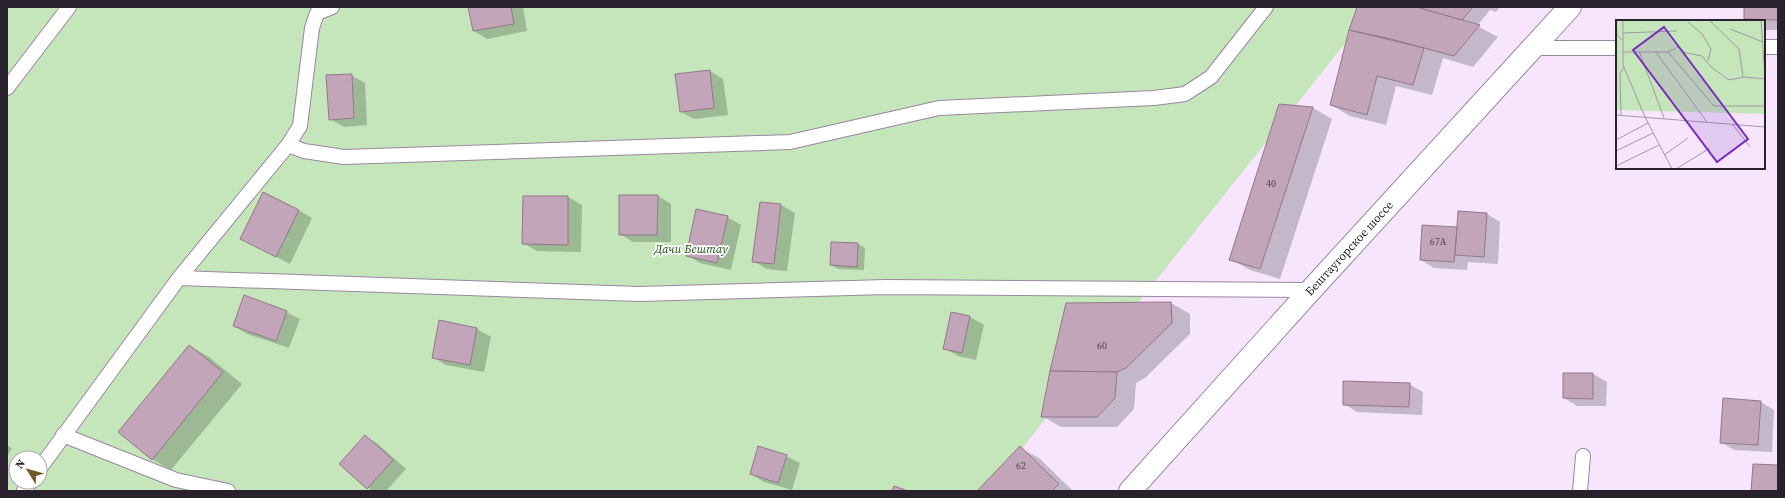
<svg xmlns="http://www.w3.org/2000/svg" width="1785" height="498" font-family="'Source Serif 4',serif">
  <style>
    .green { fill: #c5e6bb; fill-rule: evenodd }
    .shadow { fill: #0003 }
    .building { fill: #c3a5b9; stroke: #93778a }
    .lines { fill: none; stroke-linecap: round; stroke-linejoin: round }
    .lane-casing { stroke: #9987a1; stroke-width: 16 }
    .secondary-casing { stroke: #9987a1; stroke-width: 24 }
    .lane { stroke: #fff; stroke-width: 14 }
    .secondary { stroke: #fff; stroke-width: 22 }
    .labels { text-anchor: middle; stroke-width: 3.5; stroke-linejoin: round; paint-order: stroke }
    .number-label { font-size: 10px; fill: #50434f }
    .street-label { font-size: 12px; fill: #29222c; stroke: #fff }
    .park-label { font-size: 12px; font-style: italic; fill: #214f10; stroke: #fff }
    .inset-road { fill: none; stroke: #a497a9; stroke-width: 1 }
    .view { fill: #7b2cbf; fill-opacity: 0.15; stroke: #7b2cbf; stroke-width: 2 }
    .inset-edge { fill: none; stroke: #29222c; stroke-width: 2 }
  </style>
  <rect width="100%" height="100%" fill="#f6e5fd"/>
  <path class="green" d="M7,7H1374L988,491H7ZM16,458H40V482H16Z"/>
  <g class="shadow">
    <polygon points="469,7 523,7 527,31 487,39 474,31"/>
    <polygon points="1358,7 1500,7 1496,12 1490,10 1477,26 1498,37 1473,67 1443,58 1432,95 1396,86 1386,125 1350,116 1331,105 1350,30"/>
    <polygon points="1745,7 1778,7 1778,30 1764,30 1764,21 1748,21 1745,19"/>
    <polygon points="710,71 723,79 728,115 694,119 681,112"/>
    <polygon points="351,75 365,83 367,125 344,127 330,119"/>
    <polygon points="1280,105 1313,108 1332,119 1280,279 1250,270 1231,259"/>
    <polygon points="658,196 671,204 671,242 633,242 620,234"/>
    <polygon points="524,197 568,197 582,205 581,252 537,251 523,243"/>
    <polygon points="760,203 781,205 795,213 787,271 767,269 753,261"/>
    <polygon points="298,210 312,218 290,264 241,239"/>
    <polygon points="1487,214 1500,222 1498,264 1468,262 1467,270 1434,268 1421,260 1458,228"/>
    <polygon points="727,217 741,225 731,270 700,263 687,255"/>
    <polygon points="832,243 858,244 865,248 864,270 838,269 831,265"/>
    <polygon points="1171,303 1190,314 1190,334 1145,378 1136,383 1134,409 1117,427 1061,427 1042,416 1067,304"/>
    <polygon points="286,312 300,319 289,348 247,334 234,326"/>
    <polygon points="952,313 970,317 984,325 976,360 958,356 944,348"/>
    <polygon points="440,322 477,329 491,337 484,372 446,365 433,357"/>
    <polygon points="190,346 209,357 242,384 171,470 152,459"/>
    <polygon points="1593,374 1607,382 1606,406 1577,406 1564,398"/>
    <polygon points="1409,384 1423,392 1422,415 1357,412 1344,404"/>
    <polygon points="1761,402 1774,410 1772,452 1734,450 1721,442"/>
    <polygon points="365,436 378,444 406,469 386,491 373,491 368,488 341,464"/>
    <polygon points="7,445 12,449 7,456"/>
    <polygon points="1020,448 1039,458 1073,491 978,491"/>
    <polygon points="786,456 800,463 792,490 764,482 751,474"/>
  </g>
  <g class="building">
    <polygon points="468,7 511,7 514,24 473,31"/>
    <polygon points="1357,7 1417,7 1480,25 1454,56 1387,38 1349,30"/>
    <polygon points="1417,7 1473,7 1462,20"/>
    <polygon points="1744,7 1778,7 1778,20 1744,19"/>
    <polygon points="1349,30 1424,48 1413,85 1377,76 1367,115 1330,105"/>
    <polygon points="710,70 714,108 680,112 675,74"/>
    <polygon points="352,74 354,118 329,120 326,75"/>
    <polygon points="1279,104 1313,107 1260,269 1229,260"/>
    <polygon points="263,192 299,210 276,257 240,239"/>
    <polygon points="619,195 658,195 657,235 619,235"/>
    <polygon points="523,196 568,196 568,245 522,244"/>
    <polygon points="760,202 781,204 774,264 752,262"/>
    <polygon points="696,209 728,216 717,263 686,256"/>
    <polygon points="1458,211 1487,213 1484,257 1455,255"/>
    <polygon points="1422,225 1457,227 1454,262 1420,260"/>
    <polygon points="831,242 858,243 857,267 830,265"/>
    <polygon points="244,295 287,311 276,341 233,326"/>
    <polygon points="1171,302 1172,323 1126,368 1117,372 1050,371 1066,303"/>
    <polygon points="951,312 970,316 962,353 943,349"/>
    <polygon points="439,320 477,328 470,365 432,358"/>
    <polygon points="189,345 223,372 152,460 118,432"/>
    <polygon points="1050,371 1117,372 1115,398 1097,417 1041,417"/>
    <polygon points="1563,373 1593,373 1593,399 1563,398"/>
    <polygon points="1343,381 1410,383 1409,407 1343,405"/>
    <polygon points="1723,398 1761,401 1758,445 1720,443"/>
    <polygon points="365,435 393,460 367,489 339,464"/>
    <polygon points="758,446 787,455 778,483 750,474"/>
    <polygon points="1020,446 1059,484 1052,491 977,491"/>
    <polygon points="1753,464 1778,465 1778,491 1751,491"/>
    <polygon points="894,486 908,491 892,491"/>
  </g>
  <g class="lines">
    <defs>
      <g id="lane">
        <polyline points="1764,47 1778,47"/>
        <polyline points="1533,48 1617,48"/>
        <polyline points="7,88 69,7"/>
        <polyline points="288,145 304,151 344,157 790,142 939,108 1154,98 1185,94 1211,77 1266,7"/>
        <polyline points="179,278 639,294 886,287 1311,290"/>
        <polyline points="63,435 176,480 228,491"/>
        <polyline points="40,468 179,278 288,145 300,126 312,28 317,13 332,7"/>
        <polyline points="24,491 30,482"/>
        <polyline points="1580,491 1583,456"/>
      </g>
      <g id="secondary">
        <path id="s1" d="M1130,491L1311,290L1570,7"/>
      </g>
    </defs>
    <use href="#lane" class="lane-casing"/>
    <use href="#secondary" class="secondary-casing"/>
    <use href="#lane" class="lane"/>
    <use href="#secondary" class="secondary"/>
  </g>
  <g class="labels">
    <g class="number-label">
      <text x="1271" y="187">40</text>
      <text x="1438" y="245">67А</text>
      <text x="1102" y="349">60</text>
      <text x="1021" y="469">62</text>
    </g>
    <g class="street-label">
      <text dy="4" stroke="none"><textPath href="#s1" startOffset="327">Бештаугорское шоссе</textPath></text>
    </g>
    <g class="park-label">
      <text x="691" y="253">Дачи Бештау</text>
    </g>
  </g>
  <g transform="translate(1616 20)">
    <rect width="149" height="149" fill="#f6e5fd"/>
    <path d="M0,0H149V94L0,90Z" fill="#c5e6bb"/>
    <path class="inset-road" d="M7,0V45L29,97L56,149M93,0L123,29L127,57M145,0L149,58M0,1L1,15L6,20M72,2L86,14L95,29L92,41M114,9L147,22M7,13L61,11M23,31L48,98M39,31L91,102M7,32H52L62,27L70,33L86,36L95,47L113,60L128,57L149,59M52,32L98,86H149M0,95L149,107M5,95L4,53L8,48M117,105L134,127M0,120L32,103M0,131L37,113M48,135L72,118M0,146L43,125M60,149L94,128"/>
    <path class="view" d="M48,7L132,119L101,142L17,30Z"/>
    <rect width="149" height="149" class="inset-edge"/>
  </g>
  <rect width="1785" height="498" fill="none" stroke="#29222c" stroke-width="16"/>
  <g transform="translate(28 470) rotate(307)"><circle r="19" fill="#ffffff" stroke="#a9a7ab"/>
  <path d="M0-3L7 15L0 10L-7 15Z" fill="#715a2a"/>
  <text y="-6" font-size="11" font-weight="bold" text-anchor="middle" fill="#29222c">N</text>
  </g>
</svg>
